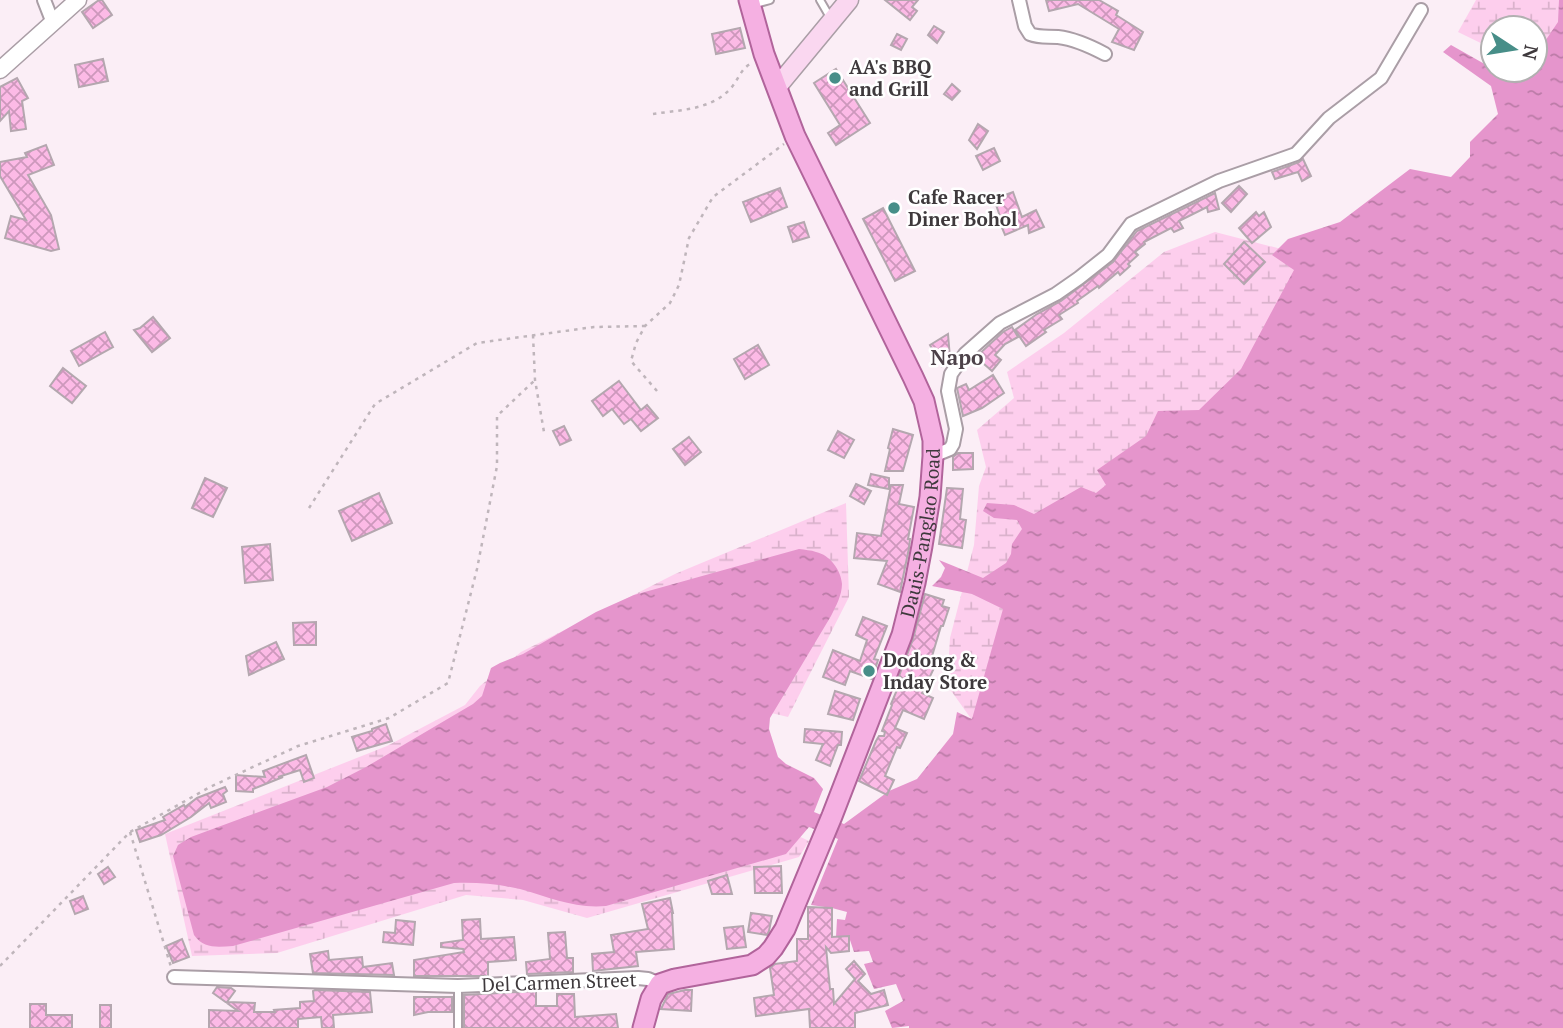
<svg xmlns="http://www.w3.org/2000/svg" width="1563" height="1028" font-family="'PT Serif',serif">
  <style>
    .wetland { fill: url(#wetland-marsh) }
    .water { fill: url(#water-ripples) }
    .building { fill: url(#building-cross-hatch); stroke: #b4a7af; stroke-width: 2 }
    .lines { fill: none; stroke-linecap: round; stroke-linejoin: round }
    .service-casing { stroke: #aa9ea6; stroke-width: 10 }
    .minor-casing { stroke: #aa9ea6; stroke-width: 16 }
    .tertiary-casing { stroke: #aa9ea6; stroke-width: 19 }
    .secondary-casing { stroke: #aa9ea6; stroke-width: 21 }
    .primary-casing { stroke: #b1649b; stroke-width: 23 }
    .path { stroke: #bfb5bb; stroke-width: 2.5; stroke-dasharray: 3.5 5; stroke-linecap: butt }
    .service { stroke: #fff; stroke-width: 6 }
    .minor { stroke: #fff; stroke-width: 12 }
    .tertiary { stroke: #fff; stroke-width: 16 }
    .secondary { stroke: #fad7f0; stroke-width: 18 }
    .primary { stroke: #f5b0e2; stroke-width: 19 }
    .poi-dot { fill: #478e88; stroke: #fff; stroke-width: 2.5 }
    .labels { text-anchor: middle; stroke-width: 5; stroke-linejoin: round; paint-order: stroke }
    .poi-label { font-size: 19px; font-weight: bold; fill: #3e393c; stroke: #fff; text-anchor: start }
    .street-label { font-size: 19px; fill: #3e393c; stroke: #fff }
    .neighbourhood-label { font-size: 21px; font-weight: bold; fill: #4d4249; stroke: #fff }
  </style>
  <defs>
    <pattern id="wetland-marsh" width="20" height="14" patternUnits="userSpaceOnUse" patternTransform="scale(1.75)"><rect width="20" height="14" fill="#fdceed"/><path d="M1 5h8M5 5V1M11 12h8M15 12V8" fill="none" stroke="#dab2cc"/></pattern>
    <pattern id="water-ripples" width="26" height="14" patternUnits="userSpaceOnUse" patternTransform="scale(1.75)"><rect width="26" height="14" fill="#e595cc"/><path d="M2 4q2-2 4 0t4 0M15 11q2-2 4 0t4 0" fill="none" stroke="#bb7ba7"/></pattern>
    <pattern id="building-cross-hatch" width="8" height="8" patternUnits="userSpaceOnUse" patternTransform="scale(1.75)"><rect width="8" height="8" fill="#fcbae6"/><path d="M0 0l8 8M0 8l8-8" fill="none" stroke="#cd98bc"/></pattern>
  </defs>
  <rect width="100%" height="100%" fill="#fbeef6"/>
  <g class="wetland">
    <polygon points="1476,0 1563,0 1558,55 1535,54 1535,28 1493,28 1493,49 1458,32"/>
    <polygon points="1215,232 1289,251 1303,281 1296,308 972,720 947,685 950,638 974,545 979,486 986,467 977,430 1014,398 1007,372 1064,333 1164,252"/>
    <polygon points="846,503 849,597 788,717 679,691 792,833 809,841 799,857 587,918 523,900 466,895 277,953 192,956 165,834 387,746 465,705 480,686 521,652 675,574"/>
  </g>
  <path class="water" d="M1559,0H1563V1028H909V1026L892,1028L885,1011L903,1001L896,984L874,989L864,964L873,962L869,951L854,952L849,937H836L837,919L845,920L847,912L832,908L811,905L838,839L809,827L786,854L606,906C575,909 549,897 520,889C498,884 477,882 454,883L233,946C217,947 204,949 194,935L173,856L178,845L191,837L327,787L366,767L473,704L482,696L491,668L500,663L523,654L596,612L634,595L799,549C805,550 811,550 816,552C830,555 841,570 842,584C842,595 836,606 831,616L770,718L769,729L778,757L786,764L814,778L823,789L814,812L844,824L889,791L917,779L953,734L957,712L972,719L1003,609L972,594L932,586L941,577L945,568L939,560L983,578L1006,563L1011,554L1012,544L1022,529L1017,520L994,518L983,511L987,503L1014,505L1034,514L1081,487L1096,493L1106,485L1097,470L1146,436L1158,411L1199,410L1241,369L1294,270L1272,255L1288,239L1340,222L1410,169L1451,177L1470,157V142L1498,114L1491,86L1443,52L1451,45L1504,75L1513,70H1535V56L1558,22Z"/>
  <g class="building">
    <polygon points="99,0 102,0 112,15 93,28 82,12"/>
    <polygon points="885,0 918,0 912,7 917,11 910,20"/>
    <polygon points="1046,0 1099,0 1118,11 1116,15 1143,32 1134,50 1112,42 1119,29 1078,4 1049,11"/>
    <polygon points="934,26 944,32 937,43 928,35"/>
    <polygon points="740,28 745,48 716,54 712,34"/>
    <polygon points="897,34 907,39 901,50 891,45"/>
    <polygon points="103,59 108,81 79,87 75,65"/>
    <polygon points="836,69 870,123 836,145 828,133 840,125 814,83"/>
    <polygon points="17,78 28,98 22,101 26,129 11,131 9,111 0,121 0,87"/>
    <polygon points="952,84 960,91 952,100 944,94"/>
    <polygon points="978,124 988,131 977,149 969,140"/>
    <polygon points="46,145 54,165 28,175 51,215 59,249 51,251 5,238 11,216 26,220 0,176 0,162 27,157 25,153"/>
    <polygon points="994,148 1000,161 983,170 976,156"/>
    <polygon points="1303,159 1311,176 1302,181 1298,172 1275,179 1272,172 1299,162"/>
    <polygon points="1239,186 1247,194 1231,212 1222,203"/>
    <polygon points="780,188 787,207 751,222 743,202"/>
    <polygon points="1013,192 1022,217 1036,210 1044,227 1029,233 1028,225 1005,235 1000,223 1002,222 994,199"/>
    <polygon points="1215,193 1219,209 1208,212 1207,207 1179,221 1183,228 1174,232 1171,228 1144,242 1145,244 1135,252 1138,255 1128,264 1130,266 1120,275 1118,272 1099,288 1098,286 1077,301 1078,303 1059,315 1062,319 1044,330 1046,332 1026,346 1015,330 1037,314 1061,301 1113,262 1137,231"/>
    <polygon points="883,208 915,271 895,281 863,219"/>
    <polygon points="1256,212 1259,216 1264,212 1271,227 1252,243 1239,228"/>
    <polygon points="804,222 809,237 793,242 788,227"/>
    <polygon points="1244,242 1265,262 1244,284 1224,264"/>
    <polygon points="153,317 170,338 152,352 134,330 140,328"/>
    <polygon points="1012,327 1018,337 1005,344 995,355 1001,360 992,371 976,357 1003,332"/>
    <polygon points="105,332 113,347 79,366 71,351"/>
    <polygon points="948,334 950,358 942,366 930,345"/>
    <polygon points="758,345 769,365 745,379 734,359"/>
    <polygon points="63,368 86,386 72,403 50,386"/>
    <polygon points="993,375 1004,393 982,408 963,416 957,388 966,384 969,390"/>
    <polygon points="619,381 641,410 647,405 658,418 641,431 631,419 624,424 612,409 603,416 592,401"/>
    <polygon points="564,426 571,440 560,445 553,431"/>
    <polygon points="893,429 913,435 903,471 885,471 890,449 888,448"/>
    <polygon points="838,431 854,440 844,458 828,450"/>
    <polygon points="689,437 701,452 685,465 673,449"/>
    <polygon points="958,453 973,453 973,469 953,470 953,457"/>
    <polygon points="871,474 889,478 889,489 868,485"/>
    <polygon points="205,478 227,488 213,517 192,508"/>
    <polygon points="856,484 871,491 864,504 850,496"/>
    <polygon points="891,485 903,485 899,504 914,507 908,539 910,539 909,548 900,592 878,584 887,561 854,558 857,533 881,536"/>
    <polygon points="947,488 963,489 960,519 966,520 962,548 939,544"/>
    <polygon points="379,493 392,523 352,541 339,511"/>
    <polygon points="270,544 273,580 245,583 242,547"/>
    <polygon points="925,594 944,600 942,606 949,608 943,626 941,626 930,663 935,666 922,693 933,698 924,719 903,710 895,728 907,733 900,748 897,747 885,776 894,780 887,795 859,781 876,741 879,736 884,736 885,732 882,731 892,705 891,704 902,678 899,676 913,639"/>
    <polygon points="863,617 887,626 874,659 878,660 872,679 850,671 845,685 823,677 833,650 860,661 867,640 856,635"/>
    <polygon points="316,622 316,645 294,645 293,623"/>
    <polygon points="276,642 284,659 249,675 246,656"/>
    <polygon points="835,691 860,699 853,720 828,714"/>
    <polygon points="386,724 392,741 357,751 352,737 372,731 372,729"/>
    <polygon points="805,729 842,732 841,745 838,745 830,766 816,760 823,744 804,742"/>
    <polygon points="306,755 314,778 304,782 300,770 278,777 283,777 253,789 253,792 236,791 236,775 265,777 263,771"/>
    <polygon points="225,787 227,791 223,794 226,802 211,808 209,803 191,817 161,835 140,842 136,830 165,820 163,817 184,805 185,807 197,798"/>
    <polygon points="781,866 782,893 755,893 754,867"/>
    <polygon points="108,867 115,877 104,884 98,874"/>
    <polygon points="727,875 732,894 712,894 708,881"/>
    <polygon points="83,896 88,909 75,914 70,901"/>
    <polygon points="670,898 673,913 672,913 674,949 636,952 638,966 593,971 592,954 614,952 611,935 648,929 642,904"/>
    <polygon points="808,907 832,908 832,937 849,936 849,951 831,953 826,947 830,989 833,989 834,1004 855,979 846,969 854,961 865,974 858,981 871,994 884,990 888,1005 855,1013 855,1028 810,1028 809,1009 756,1016 754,998 774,995 770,968 775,964 797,961 797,939 808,939"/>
    <polygon points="751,913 772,916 769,931 767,935 748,932"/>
    <polygon points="480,919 481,939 514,937 516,960 488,962 488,976 414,976 414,960 464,952 463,949 441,947 441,943 463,940 462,920"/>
    <polygon points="396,920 415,922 413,945 383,942 384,932 395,933"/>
    <polygon points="743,926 746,947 727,949 724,928"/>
    <polygon points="565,932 567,958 573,958 573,972 527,974 526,962 550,959 548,933"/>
    <polygon points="182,939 189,957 173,963 166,946"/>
    <polygon points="328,951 329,960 362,957 363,967 392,963 394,975 313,973 310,954"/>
    <polygon points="217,987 231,988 235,991 227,1002 255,1003 254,1012 275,1012 274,1010 300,1008 300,1002 314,1001 313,991 315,990 370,992 372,1012 333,1015 334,1028 322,1028 321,1017 298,1019 298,1028 209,1028 209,1010 238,1011 213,993"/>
    <polygon points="685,990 692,990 691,1011 661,1009 668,994"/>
    <polygon points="536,991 536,1006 557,1006 557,994 574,994 575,1017 616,1014 618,1028 464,1028 464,995"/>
    <polygon points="414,997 452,997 452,1012 428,1012 414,1015"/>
    <polygon points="30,1004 46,1004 46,1015 72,1015 72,1028 30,1028"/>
    <rect x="100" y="1005" width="11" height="23"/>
  </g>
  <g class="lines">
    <defs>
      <g id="service">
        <polyline points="820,0 831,19"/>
        <polyline points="752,5 770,0"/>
        <polyline points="458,1028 458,986"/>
      </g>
      <g id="minor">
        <polyline points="44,0 53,23"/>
        <path d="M1019,0L1025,26L1030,34C1040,38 1048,36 1058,37C1075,39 1090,46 1105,54"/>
        <polyline points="933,456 950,449 953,444 956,429 948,391 951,374 965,354 1000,323 1056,294 1079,278 1108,255 1131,224 1219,181 1296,154 1329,118 1381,78 1421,10"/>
        <polyline points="174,977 458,986 638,978 648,979 660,984"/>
      </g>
      <polyline id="tertiary" points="0,70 78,0"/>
      <polyline id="secondary" points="777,87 849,0"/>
      <g id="primary">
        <path id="s1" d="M643,1028L651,999L660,984L675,979L752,965L766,956L773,948L785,929L832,816L902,635L915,583L922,546L930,497L933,456V440L924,401L913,377L795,136L764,54L749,0"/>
      </g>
    </defs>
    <use href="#service" class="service-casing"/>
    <use href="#minor" class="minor-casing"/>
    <use href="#tertiary" class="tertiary-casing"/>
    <use href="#secondary" class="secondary-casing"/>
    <use href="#primary" class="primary-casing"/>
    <g class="path">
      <path d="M653,114C679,110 711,110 730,89C738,81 740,70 750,64"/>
      <polyline points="533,335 535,380 544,432"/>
      <polyline points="657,391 631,361 636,343 645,326 670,303 679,285 689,238 713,197 784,144"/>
      <polyline points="309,508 375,404 477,343 594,327 645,326"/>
      <polyline points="130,832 171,967"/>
      <polyline points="0,966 130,832 210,787 298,746 389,718 448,683 477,569 497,466 497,416 535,380"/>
    </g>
    <use href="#service" class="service"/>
    <use href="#minor" class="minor"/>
    <use href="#tertiary" class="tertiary"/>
    <use href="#secondary" class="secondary"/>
    <use href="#primary" class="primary"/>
  </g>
  <g class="poi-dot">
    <circle cx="835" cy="78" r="7"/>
    <circle cx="894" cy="208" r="7"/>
    <circle cx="869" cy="671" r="7"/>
  </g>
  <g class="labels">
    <g class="poi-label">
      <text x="849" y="74">AA's BBQ<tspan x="849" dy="22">and Grill</tspan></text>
      <text x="908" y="204">Cafe Racer<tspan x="908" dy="22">Diner Bohol</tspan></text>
      <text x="883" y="667">Dodong &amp;<tspan x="883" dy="22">Inday Store</tspan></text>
    </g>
    <g class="street-label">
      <text dy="7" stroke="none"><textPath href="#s1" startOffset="612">Dauis-Panglao Road</textPath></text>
      <text transform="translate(559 982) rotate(-2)" y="7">Del Carmen Street</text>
    </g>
    <g class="neighbourhood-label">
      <text x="957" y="365">Napo</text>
    </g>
  </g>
  <g transform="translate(1514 49) rotate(102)"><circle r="33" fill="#ffffff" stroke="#b2b0b1" stroke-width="2"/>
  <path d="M0-5L12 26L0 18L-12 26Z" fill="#478e88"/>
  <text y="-10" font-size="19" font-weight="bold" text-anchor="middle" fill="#3e393c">N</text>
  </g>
</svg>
